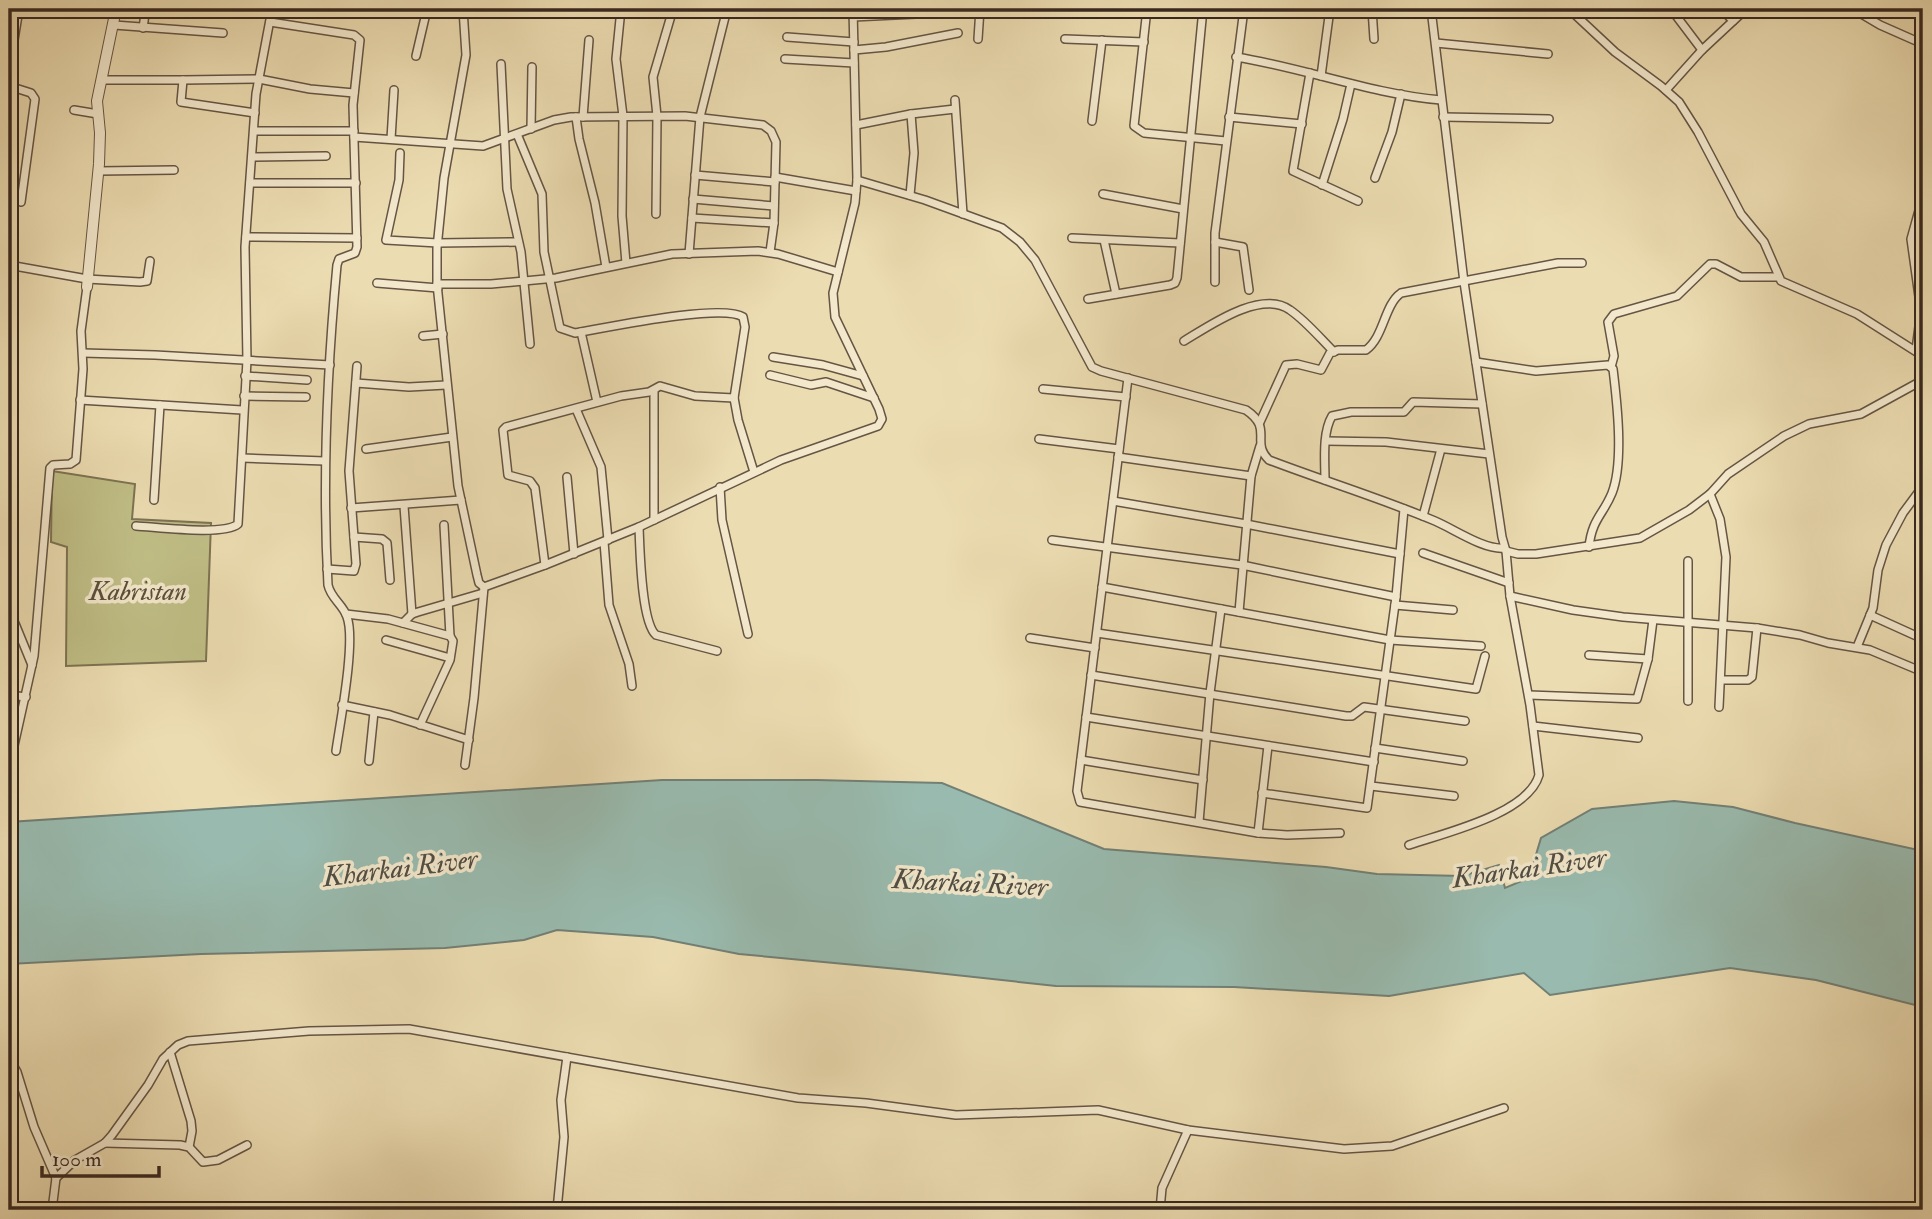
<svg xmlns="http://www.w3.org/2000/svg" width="1932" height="1219" font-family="'IM FELL Double Pica',serif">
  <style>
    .green { fill: #c0be86; stroke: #7c7353; stroke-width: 2 }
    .water { fill: #99bbaf; stroke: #728076; stroke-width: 2 }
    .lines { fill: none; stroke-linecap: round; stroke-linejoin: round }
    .minor-casing { stroke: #655544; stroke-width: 10 }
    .tertiary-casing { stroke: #655544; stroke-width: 12 }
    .minor { stroke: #f3e8cc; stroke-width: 7 }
    .tertiary { stroke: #f3e8cc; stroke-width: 10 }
    .labels { text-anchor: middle; stroke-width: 7; stroke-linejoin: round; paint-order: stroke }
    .park-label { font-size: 26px; font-style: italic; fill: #5a4e3a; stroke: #f3e8cc }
    .water-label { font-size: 28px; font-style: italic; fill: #504d44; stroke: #f3e8cc }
  </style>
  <rect width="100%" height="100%" fill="#ecdcb1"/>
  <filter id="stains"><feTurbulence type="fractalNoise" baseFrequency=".00286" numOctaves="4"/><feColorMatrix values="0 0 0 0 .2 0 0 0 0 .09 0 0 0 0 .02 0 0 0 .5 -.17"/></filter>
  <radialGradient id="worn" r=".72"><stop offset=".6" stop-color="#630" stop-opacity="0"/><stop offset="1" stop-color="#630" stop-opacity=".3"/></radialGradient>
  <polygon class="green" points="52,471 135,484 132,519 211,523 206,661 66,666 67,547 51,542"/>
  <path class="water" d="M662,780H817L942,783L1104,849L1326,867L1377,874L1462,876L1499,865L1505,888L1529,878L1541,838L1592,809L1674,801L1733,807L1795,823L1923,851V1007L1816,980L1730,968L1550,995L1524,973L1389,996L1234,987L1056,986L909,970L739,954L653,937L557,930L524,940L445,948L201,954L9,964V822C226,806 444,794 662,780Z"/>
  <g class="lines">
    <defs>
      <g id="minor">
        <polyline points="463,9 466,55 444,178 437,248 437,284 458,486 477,575 479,583 484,587 545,565 639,527 781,460 878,426 882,419 879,409 835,317 833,293 855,203 857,180"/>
        <polyline points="621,9 616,59 623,116 622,216 626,263"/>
        <path d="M853,9L857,180L925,200L1002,228L1020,242L1035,260L1092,367L1101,371L1246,410C1274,429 1250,442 1269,460C1324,481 1380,498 1435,521C1454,529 1484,550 1504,548"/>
        <polyline points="1147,9 1134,126 1144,133 1226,141"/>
        <polyline points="1372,9 1374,39"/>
        <polyline points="1569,9 1615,52 1661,86 1679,102 1698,132 1741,214 1764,242 1781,281 1857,314 1923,356"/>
        <polyline points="1671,9 1702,50"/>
        <polyline points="1722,9 1733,21"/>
        <polyline points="1853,9 1880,25 1923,44"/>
        <polyline points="853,17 916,14 932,9"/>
        <path d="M270,22L354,35L360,40L353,105L357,247L355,253L339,259L337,265C327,371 322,478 328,585C331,599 343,604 347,617C356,641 340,723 336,751"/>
        <polyline points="114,25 223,33"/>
        <polyline points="143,28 145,14 149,9 224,13"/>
        <polyline points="787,37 854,42"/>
        <polyline points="978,39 980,9"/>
        <polyline points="1065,39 1144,42"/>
        <polyline points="1436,43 1548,54"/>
        <polyline points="854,50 886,47 958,33"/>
        <polyline points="416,56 427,9"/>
        <path d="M1236,57C1305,68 1371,94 1441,100"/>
        <polyline points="785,59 854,63"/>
        <polyline points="501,64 507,189 521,252 530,344"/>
        <polyline points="9,71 19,9"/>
        <polyline points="1310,73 1293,171 1358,201"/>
        <polyline points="1321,76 1330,9"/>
        <polyline points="101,80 183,80 181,102 255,113"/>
        <polyline points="183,80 259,79 310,89 354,93"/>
        <polyline points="9,86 31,93 35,99 21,202"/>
        <polyline points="1666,90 1702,50 1746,9"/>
        <polyline points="955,100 963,214"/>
        <polyline points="74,110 98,114"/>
        <polyline points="576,117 579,139 595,203 606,267"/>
        <polyline points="583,117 589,40"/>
        <polyline points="1229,117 1302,124"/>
        <polyline points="1443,117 1549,119"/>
        <polyline points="1092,121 1102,40"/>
        <polyline points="856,125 911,114 955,109"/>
        <polyline points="531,129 532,67"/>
        <polyline points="254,131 354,131"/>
        <path d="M517,134L542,194L544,252L560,328L575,333C605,328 722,303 743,317L745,327L734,398L738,420L754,472"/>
        <polyline points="354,137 483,146 554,120 571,117 685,116 763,125 771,131 776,142 774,223 770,252"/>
        <polyline points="391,139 394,90"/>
        <polyline points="400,153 399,180 386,240 438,243 518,242"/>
        <polyline points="252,157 326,156"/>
        <polyline points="99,171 174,170"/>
        <polyline points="695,175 775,182"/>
        <polyline points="775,177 856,191"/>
        <polyline points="1375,178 1392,132 1401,94"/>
        <polyline points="250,183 356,183"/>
        <polyline points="1322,185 1343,119 1351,84"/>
        <polyline points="1103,194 1183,209"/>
        <polyline points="910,195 914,153 911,114"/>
        <polyline points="693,199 774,206"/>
        <polyline points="656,214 657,116 653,77 673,9"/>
        <polyline points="692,218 774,223"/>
        <polyline points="246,237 357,238"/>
        <polyline points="1072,238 1180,243"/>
        <polyline points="1104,240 1116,294"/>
        <polyline points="1215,242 1243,247 1249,290"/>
        <polyline points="689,254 700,117 727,9"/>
        <polyline points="9,265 87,279 140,282 147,281 150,261"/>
        <polyline points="1215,282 1215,233 1244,9"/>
        <polyline points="377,283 438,288"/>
        <polyline points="437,284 491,284 556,278 672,254 758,251 778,254 838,272"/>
        <polyline points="1088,299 1170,285 1175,283 1177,278 1203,9"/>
        <polyline points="581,332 597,402"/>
        <polyline points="423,336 443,334"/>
        <path d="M1184,341C1209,326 1261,289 1290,310C1306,321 1320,338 1334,352"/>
        <polyline points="1916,350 1921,311 1911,239 1923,196"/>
        <polyline points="83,353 155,355 330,365"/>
        <polyline points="773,357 823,365 863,376"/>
        <path d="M1476,362L1536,371L1608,365L1613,369C1617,402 1624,462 1612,493C1603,515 1592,519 1589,547"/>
        <polyline points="1611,367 1614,356 1608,322 1614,314 1677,296 1710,264 1716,264 1741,277 1778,277"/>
        <polyline points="770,375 811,385 826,382 874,398"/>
        <polyline points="245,376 307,380"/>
        <polyline points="1128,378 1077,791 1080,802 1258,833 1287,835 1340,833"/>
        <polyline points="356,383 409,387 446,385"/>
        <polyline points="1043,389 1126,397"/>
        <polyline points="244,396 306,397"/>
        <polyline points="80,400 242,410"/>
        <polyline points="576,409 601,467 608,540"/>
        <path d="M1260,422L1286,365L1297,364L1321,370L1330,353L1338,350H1366C1384,337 1384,305 1401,293L1558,263H1582"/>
        <polyline points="1039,439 1119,449"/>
        <polyline points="1326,441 1386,442 1489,454"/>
        <polyline points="366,449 452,437"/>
        <polyline points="1118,457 1251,476"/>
        <polyline points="242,458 325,461"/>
        <polyline points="567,477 574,554"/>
        <path d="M1325,480C1325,461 1322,433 1332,416L1351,412H1404L1413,402L1482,404"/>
        <polyline points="720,487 722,520 748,634"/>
        <polyline points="1710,494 1720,519 1726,557 1719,707"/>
        <polyline points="154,500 160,405"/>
        <polyline points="1113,501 1246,524 1400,554"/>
        <polyline points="404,506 412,614"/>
        <polyline points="351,508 461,500"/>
        <polyline points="1423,516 1441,449"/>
        <polyline points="654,520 654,390"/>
        <polyline points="444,525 450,636"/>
        <path d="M136,526C157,527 224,536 238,524L247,360L245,247L256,94L272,9"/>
        <path d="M639,527C640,549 641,622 656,635L717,651"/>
        <polyline points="354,537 382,539 387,543 390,580"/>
        <polyline points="1052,540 1242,565 1396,597"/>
        <polyline points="604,542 609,605 629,664 632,686"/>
        <polyline points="1506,551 1518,554 1536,554 1640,538 1689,510 1710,494 1728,474 1784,436 1809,424 1861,414 1923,380"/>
        <polyline points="1423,553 1509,583"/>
        <polyline points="1688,561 1688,701"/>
        <polyline points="545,565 535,488 530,481 508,475 503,430 506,427 621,396 649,392 660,386 695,396 734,398"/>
        <polyline points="327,569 354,571 356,564 349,471 357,366"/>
        <polyline points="1102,587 1390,640 1481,646"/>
        <polyline points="1510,596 1573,610 1623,617 1757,628 1800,635 1828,643 1870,650 1923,672"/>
        <polyline points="1395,605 1453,610"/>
        <polyline points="9,609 32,665"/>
        <polyline points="1239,612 1251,476 1260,446"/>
        <polyline points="346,614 388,619 450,636 453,641 450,660 420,725"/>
        <polyline points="1870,615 1923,639"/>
        <polyline points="403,623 412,614 418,612 483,593"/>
        <polyline points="1097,633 1476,689 1485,656"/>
        <polyline points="1030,638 1095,648"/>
        <polyline points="386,640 450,658"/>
        <polyline points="1857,647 1873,608 1878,570 1886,545 1903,513 1923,486"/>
        <polyline points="1589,655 1648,659"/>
        <polyline points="1091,675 1346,716 1352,716 1364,707 1465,721"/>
        <polyline points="1721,680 1748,680 1752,677 1757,628"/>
        <polyline points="9,695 26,697"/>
        <polyline points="1529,695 1637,699 1648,659 1653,620"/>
        <polyline points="342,705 390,715 469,740"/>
        <polyline points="1086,717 1374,762"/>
        <polyline points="1533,726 1638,738"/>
        <polyline points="1375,748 1463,761"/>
        <polyline points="1081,760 1203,780"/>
        <polyline points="369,761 374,712"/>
        <polyline points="465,765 474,698 484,587"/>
        <polyline points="9,768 34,656 50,468 53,465 70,464 76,460 83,369 81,331 87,287"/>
        <polyline points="1371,786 1454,796"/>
        <polyline points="1262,793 1367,808 1396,597 1404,509"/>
        <polyline points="1199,822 1210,693 1221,609"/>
        <polyline points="1258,833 1268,746"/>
        <path d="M1409,845C1444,833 1528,814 1539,775L1530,705L1510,596L1506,551L1502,537L1464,282L1431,9"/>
        <polyline points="170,1052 191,1121 192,1131 189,1147"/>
        <polyline points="9,1058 17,1072 34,1127 56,1178 52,1210"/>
        <polyline points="105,1143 180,1145 189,1147 203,1162 218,1160 247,1145"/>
        <polyline points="56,1178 75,1160 105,1143 112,1135 148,1085 163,1059 178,1045 188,1041 309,1031 409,1029 798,1098 866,1103 956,1115 1098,1110 1188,1130 1344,1149 1392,1146 1504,1108"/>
        <polyline points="557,1210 564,1137 561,1100 567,1057"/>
        <polyline points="1160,1210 1162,1188 1188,1130"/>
      </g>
      <polyline id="tertiary" points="87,287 99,164 100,133 97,101 116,9"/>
    </defs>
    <use href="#minor" class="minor-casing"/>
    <use href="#tertiary" class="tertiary-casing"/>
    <use href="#minor" class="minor"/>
    <use href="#tertiary" class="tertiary"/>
  </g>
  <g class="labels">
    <g class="park-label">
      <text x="138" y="600">Kabristan</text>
    </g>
    <g class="water-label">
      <text transform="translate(400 867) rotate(-7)" y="10">Kharkai River</text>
      <text transform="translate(1529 867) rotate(-8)" y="10">Kharkai River</text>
      <text transform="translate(970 882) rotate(3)" y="10">Kharkai River</text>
    </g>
  </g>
  <rect width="1932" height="1219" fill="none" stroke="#ecdcb1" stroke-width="35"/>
  <rect x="10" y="10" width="1911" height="1198" fill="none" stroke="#382820" stroke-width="3.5"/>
  <rect x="18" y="18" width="1897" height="1184" fill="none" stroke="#382820" stroke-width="2"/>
  <path d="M42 1166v10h117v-10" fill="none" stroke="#382820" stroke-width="3.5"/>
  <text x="52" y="1166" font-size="21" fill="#382820" stroke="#f3e8cc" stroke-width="5" paint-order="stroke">100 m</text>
  <rect width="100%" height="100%" filter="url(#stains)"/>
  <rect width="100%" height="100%" fill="url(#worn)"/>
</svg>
